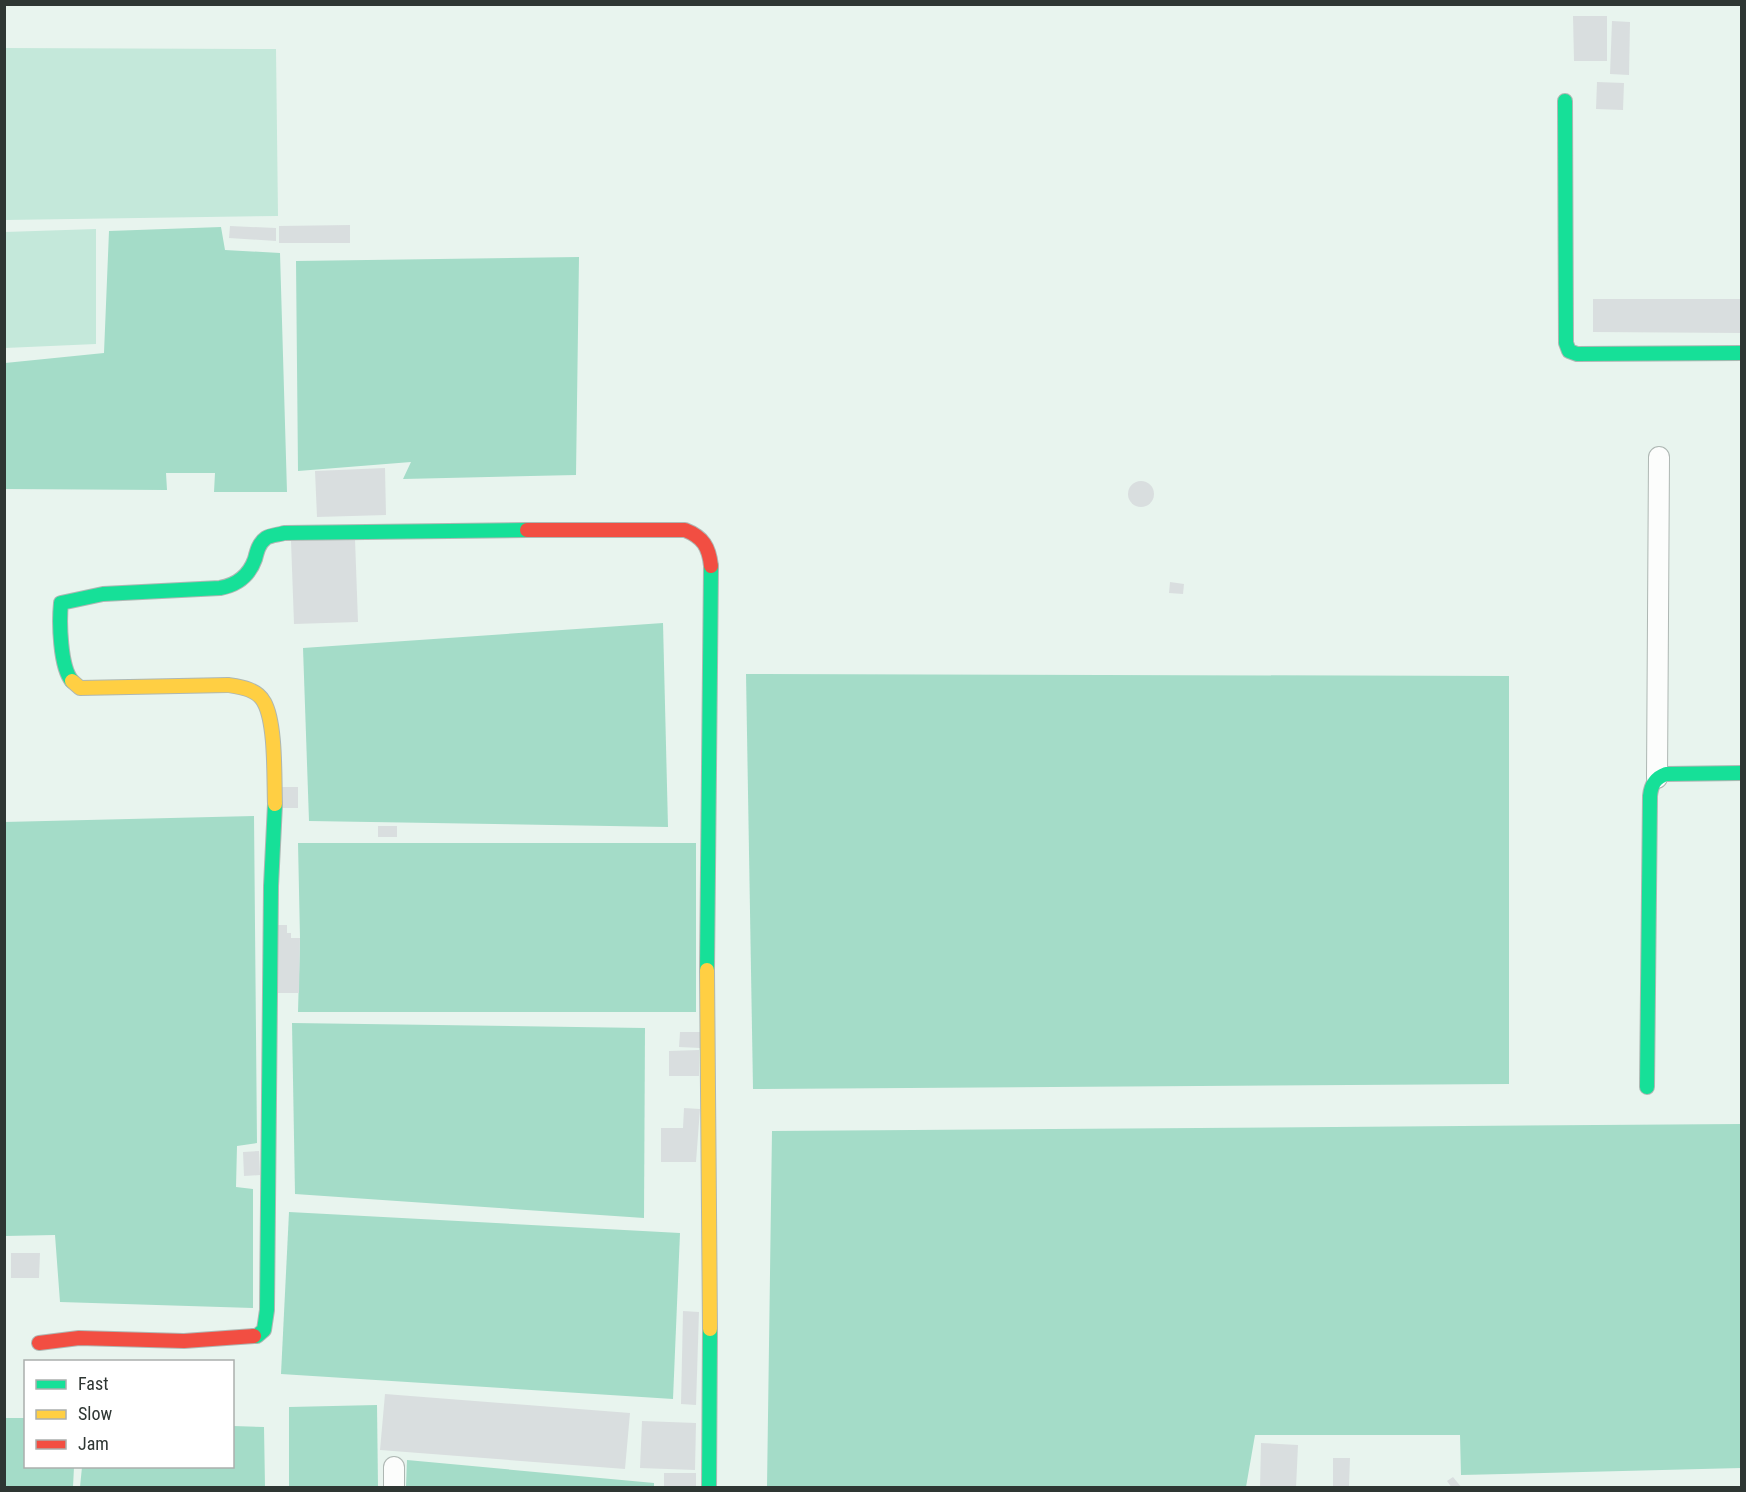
<svg xmlns="http://www.w3.org/2000/svg" width="1746" height="1492" font-family="'Roboto Condensed',sans-serif">
  <style>
    .green { fill: #c4e8da }
    .forest { fill: #a4dcc8 }
    .building { fill: #d9dedf }
    .lines { fill: none; stroke-linecap: round; stroke-linejoin: round }
    .street-casing { stroke: #aeb7b3; stroke-width: 22 }
    .fast-casing { stroke: #aeb7b3; stroke-width: 16 }
    .slow-casing { stroke: #aeb7b3; stroke-width: 16 }
    .jam-casing { stroke: #aeb7b3; stroke-width: 16 }
    .street { stroke: #fcfdfc; stroke-width: 20 }
    .fast { stroke: #16e098; stroke-width: 14 }
    .slow { stroke: #ffcf43; stroke-width: 14 }
    .jam { stroke: #f24e42; stroke-width: 14 }
  </style>
  <rect width="100%" height="100%" fill="#e8f4ee"/>
  <g class="green">
    <polygon points="5,48 276,49 278,216 5,220"/>
    <polygon points="96,229 96,344 5,348 5,232"/>
  </g>
  <g class="forest">
    <polygon points="221,227 225,250 280,253 287,492 214,492 215,473 166,473 167,490 5,489 5,363 104,353 109,231"/>
    <polygon points="579,257 576,475 403,479 411,462 298,471 296,261"/>
    <polygon points="663,623 668,827 309,821 303,648"/>
    <polygon points="746,674 1509,676 1509,1084 753,1089"/>
    <polygon points="254,816 257,1143 237,1146 236,1187 253,1189 253,1308 60,1302 55,1235 5,1236 4,822"/>
    <polygon points="298,843 696,843 696,1012 298,1012 300,938"/>
    <polygon points="292,1023 645,1028 644,1218 295,1194"/>
    <polygon points="1741,1124 1741,1468 1461,1475 1460,1435 1255,1435 1246,1487 767,1487 772,1131"/>
    <polygon points="289,1212 680,1233 673,1399 281,1374"/>
    <polygon points="377,1405 378,1487 289,1487 289,1407"/>
    <polygon points="5,1418 25,1418 26,1466 74,1467 73,1487 5,1487"/>
    <polygon points="233,1426 264,1427 265,1487 80,1487 82,1467 232,1466"/>
    <polygon points="407,1460 654,1483 654,1487 406,1487"/>
  </g>
  <g class="building">
    <polygon points="1573,16 1607,16 1607,61 1574,61"/>
    <polygon points="1612,21 1630,22 1629,75 1610,74"/>
    <polygon points="1597,82 1624,83 1623,110 1596,109"/>
    <polygon points="350,225 350,243 279,243 279,226"/>
    <polygon points="230,226 276,228 276,241 229,238"/>
    <polygon points="1593,299 1742,299 1742,333 1593,332"/>
    <polygon points="385,468 386,515 317,517 315,471"/>
    <circle cx="1141" cy="494" r="13"/>
    <polygon points="355,539 358,622 294,624 291,541"/>
    <polygon points="1170,582 1184,584 1183,594 1169,593"/>
    <rect x="281" y="787" width="17" height="21"/>
    <rect x="378" y="826" width="19" height="11"/>
    <polygon points="271,925 287,925 287,933 291,933 291,938 300,938 299,993 270,993"/>
    <polygon points="680,1032 700,1032 700,1048 679,1047"/>
    <polygon points="699,1050 699,1076 669,1076 669,1051"/>
    <polygon points="684,1108 700,1109 696,1162 661,1162 661,1128 683,1128"/>
    <polygon points="259,1151 260,1175 244,1176 243,1152"/>
    <polygon points="11,1253 40,1253 39,1278 11,1278"/>
    <polygon points="683,1311 699,1312 696,1405 681,1404"/>
    <polygon points="385,1394 630,1413 625,1469 380,1450"/>
    <polygon points="642,1421 696,1423 695,1470 640,1468"/>
    <polygon points="1261,1443 1298,1445 1296,1488 1260,1488"/>
    <polygon points="1333,1458 1350,1458 1349,1486 1333,1486"/>
    <rect x="664" y="1473" width="32" height="15"/>
    <polygon points="1453,1477 1462,1488 1452,1488 1447,1481"/>
  </g>
  <g class="lines">
    <defs>
      <g id="street">
        <polyline points="1657,778 1659,457"/>
        <polyline points="394,1488 394,1467"/>
      </g>
      <g id="fast">
        <polyline points="1565,101 1566,343 1569,351 1577,354 1742,353"/>
        <path d="M72,681C60,667 59,622 61,603L103,594L220,588C237,585 249,576 255,559C257,551 259,543 266,538C271,535 278,535 284,533L527,530"/>
        <polyline points="707,970 711,566"/>
        <path d="M1647,1087L1650,796C1651,785 1655,778 1666,774L1742,773"/>
        <polyline points="254,1336 257,1336 264,1330 267,1310 271,886 275,804"/>
        <polyline points="709,1488 710,1329"/>
      </g>
      <g id="slow">
        <path d="M72,681L80,688L228,685C241,687 257,689 264,702C276,723 274,778 275,804"/>
        <polyline points="707,970 710,1329"/>
      </g>
      <g id="jam">
        <path d="M527,530H685C703,537 709,547 711,566"/>
        <polyline points="39,1343 79,1338 184,1341 254,1336"/>
      </g>
    </defs>
    <use href="#street" class="street-casing"/>
    <use href="#fast" class="fast-casing"/>
    <use href="#slow" class="slow-casing"/>
    <use href="#jam" class="jam-casing"/>
    <use href="#street" class="street"/>
    <use href="#fast" class="fast"/>
    <use href="#slow" class="slow"/>
    <use href="#jam" class="jam"/>
  </g>
  <rect width="1746" height="1492" fill="none" stroke="#2e3633" stroke-width="12"/>
  <rect x="24" y="1360" width="210" height="108" fill="#ffffff" stroke="#abafad" stroke-width="1.5"/>
  <rect x="36" y="1380" width="30" height="9" fill="#16e098" stroke="#abafad" stroke-width="1.5"/>
  <text x="78" y="1390" font-size="18" fill="#2e3633">Fast</text>
  <rect x="36" y="1410" width="30" height="9" fill="#ffcf43" stroke="#abafad" stroke-width="1.5"/>
  <text x="78" y="1420" font-size="18" fill="#2e3633">Slow</text>
  <rect x="36" y="1440" width="30" height="9" fill="#f24e42" stroke="#abafad" stroke-width="1.5"/>
  <text x="78" y="1450" font-size="18" fill="#2e3633">Jam</text>
</svg>
